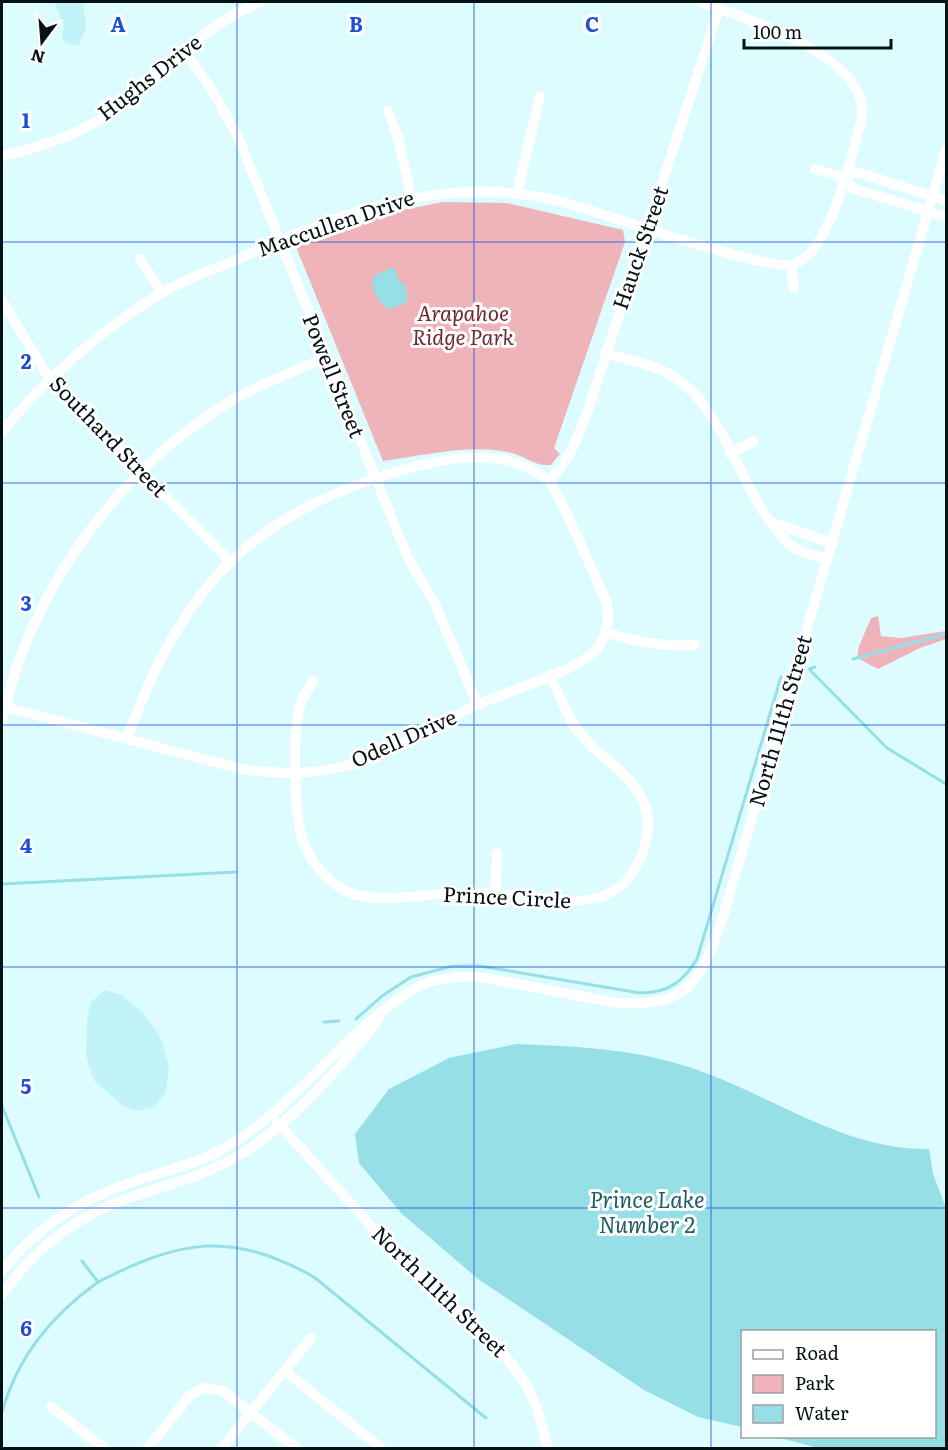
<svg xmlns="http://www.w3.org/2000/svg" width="948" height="1450" font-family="Literata,serif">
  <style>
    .built { fill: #c2f3f8 }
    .green { fill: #efb4b9 }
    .water { fill: #97dfe7 }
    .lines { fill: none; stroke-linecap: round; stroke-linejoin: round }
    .stream { stroke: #97dfe7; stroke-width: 3 }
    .minor { stroke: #fff; stroke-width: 10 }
    .grid { fill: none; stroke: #1d4ed8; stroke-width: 1.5; stroke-opacity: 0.55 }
    .labels { text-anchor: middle; stroke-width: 6; stroke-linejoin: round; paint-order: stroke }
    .street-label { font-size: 21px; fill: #051214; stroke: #fff }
    .park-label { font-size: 21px; font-style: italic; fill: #702834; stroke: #fff }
    .water-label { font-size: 22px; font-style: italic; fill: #1f5c62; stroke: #fff }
    .grid-label { font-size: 20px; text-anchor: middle; font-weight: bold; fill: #1d4ed8; stroke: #fff; stroke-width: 6; stroke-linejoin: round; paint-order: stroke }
  </style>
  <rect width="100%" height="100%" fill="#dcfcff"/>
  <g class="built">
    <polygon points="54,2 83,2 86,27 79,45 67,44 62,39 64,25"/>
    <polygon points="105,990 121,995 142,1011 160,1036 169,1067 166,1092 154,1107 139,1111 125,1107 94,1081 86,1055 87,1021 90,1003"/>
  </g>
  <g class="green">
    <path d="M443,202L507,203L623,230L625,242L554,448L560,454L551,465C535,467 523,454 507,452C467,444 422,456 383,461L296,247L382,214Z"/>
    <polygon points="878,616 881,636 901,638 946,631 946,639 920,648 878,669 857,658 859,646 871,618"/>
  </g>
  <g class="water">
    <path d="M394,267L400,282L406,286L407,302L390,309C377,303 370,289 374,276Z"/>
    <path d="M516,1044C570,1046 623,1048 675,1063C761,1086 836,1150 929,1149L933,1174L946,1208V1448H818L776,1437L934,1436V1332H742V1427L698,1417L644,1390L478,1279L401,1213L359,1163L355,1134L389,1089L449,1058Z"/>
  </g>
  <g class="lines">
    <g class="stream">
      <polyline points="853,659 946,634"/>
      <polyline points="815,667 809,669 887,748 946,784"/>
      <polyline points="2,884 236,872"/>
      <path d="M356,1019L382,996L411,977L452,966H480L640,993C668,993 683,982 697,959L781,677"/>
      <polyline points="324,1022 339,1021"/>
      <polyline points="2,1106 39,1197"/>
      <path d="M98,1282C181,1240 229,1230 314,1277L486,1418"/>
      <path d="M2,1412C18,1356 51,1316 98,1282L82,1261"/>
    </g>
    <g class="minor">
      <polyline points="184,50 212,90 238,137 408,558 435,604 478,705"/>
      <polyline points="388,111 398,138 411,196"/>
      <path d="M2,156C47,146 88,131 126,102C170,67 207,22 261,2"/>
      <polyline points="815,169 843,177 852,188 946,217"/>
      <polyline points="843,177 857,172 946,201"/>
      <polyline points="517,193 540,96"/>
      <polyline points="140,259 162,293"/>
      <polyline points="791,265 794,288"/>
      <polyline points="2,300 50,380 230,561"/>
      <path d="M605,353C627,360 654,364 674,377C721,406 736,476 769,520C777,530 785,543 797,550C806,554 818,556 827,559"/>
      <path d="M2,432C45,379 102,328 162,293C185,279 213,270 238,259C342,212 443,173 559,201C597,211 769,273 794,264C832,250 849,160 861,123C862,114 863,104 859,95C840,48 745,18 701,2"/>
      <polyline points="730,454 754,441"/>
      <path d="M549,481C568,463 577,439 586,416L719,9"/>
      <polyline points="771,522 832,543"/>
      <path d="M605,632C636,642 663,647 695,645"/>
      <path d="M313,681C310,687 304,694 302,700C291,731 293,820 306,849C315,866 329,882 346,891C375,906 426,893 459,893C479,893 498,894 518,896C562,901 614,913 638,863C645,848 650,831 647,814C642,779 599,759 579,732C566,716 559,693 550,675"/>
      <path d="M2,706L241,769C277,774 310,775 346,766C393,754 435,724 479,704C508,691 570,673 592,654C607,641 609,621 607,603C598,584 558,489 548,480C511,450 459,455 417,466C255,509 183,583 127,739"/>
      <path d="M2,721C9,693 16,664 28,638C67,545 139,458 226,404C257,385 292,372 325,358"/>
      <polyline points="495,894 497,853"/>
      <polyline points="277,1122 412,1271 498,1346 525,1383 537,1408 548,1448"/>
      <path d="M2,1271C34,1230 78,1201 127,1184C157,1173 189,1167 217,1152C281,1119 325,1057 380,1013C393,1003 406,992 422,985C440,977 460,976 480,977L617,1003C689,1008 702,979 723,917L946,150"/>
      <path d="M2,1295C32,1252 72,1219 121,1201C161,1186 203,1177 240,1155C290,1124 343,1065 379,1019"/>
      <polyline points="285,1371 381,1448"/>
      <polyline points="51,1407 104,1448"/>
      <polyline points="148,1448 189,1396 203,1388 223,1391 296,1448"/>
      <polyline points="222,1448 311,1338"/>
    </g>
  </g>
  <path class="grid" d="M237,2V1448M474,2V1448M711,2V1448M2,242H946M2,483H946M2,725H946M2,967H946M2,1208H946"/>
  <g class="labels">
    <g class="street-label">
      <text transform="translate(150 78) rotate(-38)" y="7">Hughs Drive</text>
      <text transform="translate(336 224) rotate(-19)" y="7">Maccullen Drive</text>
      <text transform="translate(641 248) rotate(-71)" y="7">Hauck Street</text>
      <text transform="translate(333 376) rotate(68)" y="7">Powell Street</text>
      <text transform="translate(108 437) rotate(46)" y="7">Southard Street</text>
      <text transform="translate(781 721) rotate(-74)" y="7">North 111th Street</text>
      <text transform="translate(404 739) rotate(-24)" y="7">Odell Drive</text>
      <text transform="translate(507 898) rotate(3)" y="7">Prince Circle</text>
      <text transform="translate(439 1292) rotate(44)" y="7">North 111th Street</text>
    </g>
    <g class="park-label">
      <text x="463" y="321">Arapahoe<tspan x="463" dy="24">Ridge Park</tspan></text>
    </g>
    <g class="water-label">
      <text x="647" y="1208">Prince Lake<tspan x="647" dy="25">Number 2</tspan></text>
    </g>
  </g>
  <g class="grid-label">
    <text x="118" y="32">A</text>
    <text x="356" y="32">B</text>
    <text x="592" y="32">C</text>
    <text x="26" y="128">1</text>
    <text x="26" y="369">2</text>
    <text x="26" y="611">3</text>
    <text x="26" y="853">4</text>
    <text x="26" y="1094">5</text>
    <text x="26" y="1336">6</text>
  </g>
  <rect width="948" height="1450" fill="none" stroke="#051214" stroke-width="6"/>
  <rect x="741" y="1330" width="195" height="108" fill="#ffffff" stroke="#9ba0a1" stroke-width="1.5"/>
  <rect x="753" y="1350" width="30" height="9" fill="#ffffff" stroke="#9ba0a1" stroke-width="1.5"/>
  <text x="795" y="1360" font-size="18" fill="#051214">Road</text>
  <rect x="753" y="1375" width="30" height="18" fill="#efb4b9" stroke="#9ba0a1" stroke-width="1.5"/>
  <text x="795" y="1390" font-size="18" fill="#051214">Park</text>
  <rect x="753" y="1405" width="30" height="18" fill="#97dfe7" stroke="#9ba0a1" stroke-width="1.5"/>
  <text x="795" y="1420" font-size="18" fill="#051214">Water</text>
  <g transform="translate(42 42) rotate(196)" stroke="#ffffff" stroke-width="4.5" paint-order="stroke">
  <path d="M0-4.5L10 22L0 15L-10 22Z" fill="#051214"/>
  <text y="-9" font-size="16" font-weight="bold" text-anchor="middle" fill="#051214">N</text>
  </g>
  <path d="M744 39v9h147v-9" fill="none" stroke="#051214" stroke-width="3"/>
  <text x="753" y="39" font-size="18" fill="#051214" stroke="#ffffff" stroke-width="4.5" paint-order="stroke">100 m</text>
</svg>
